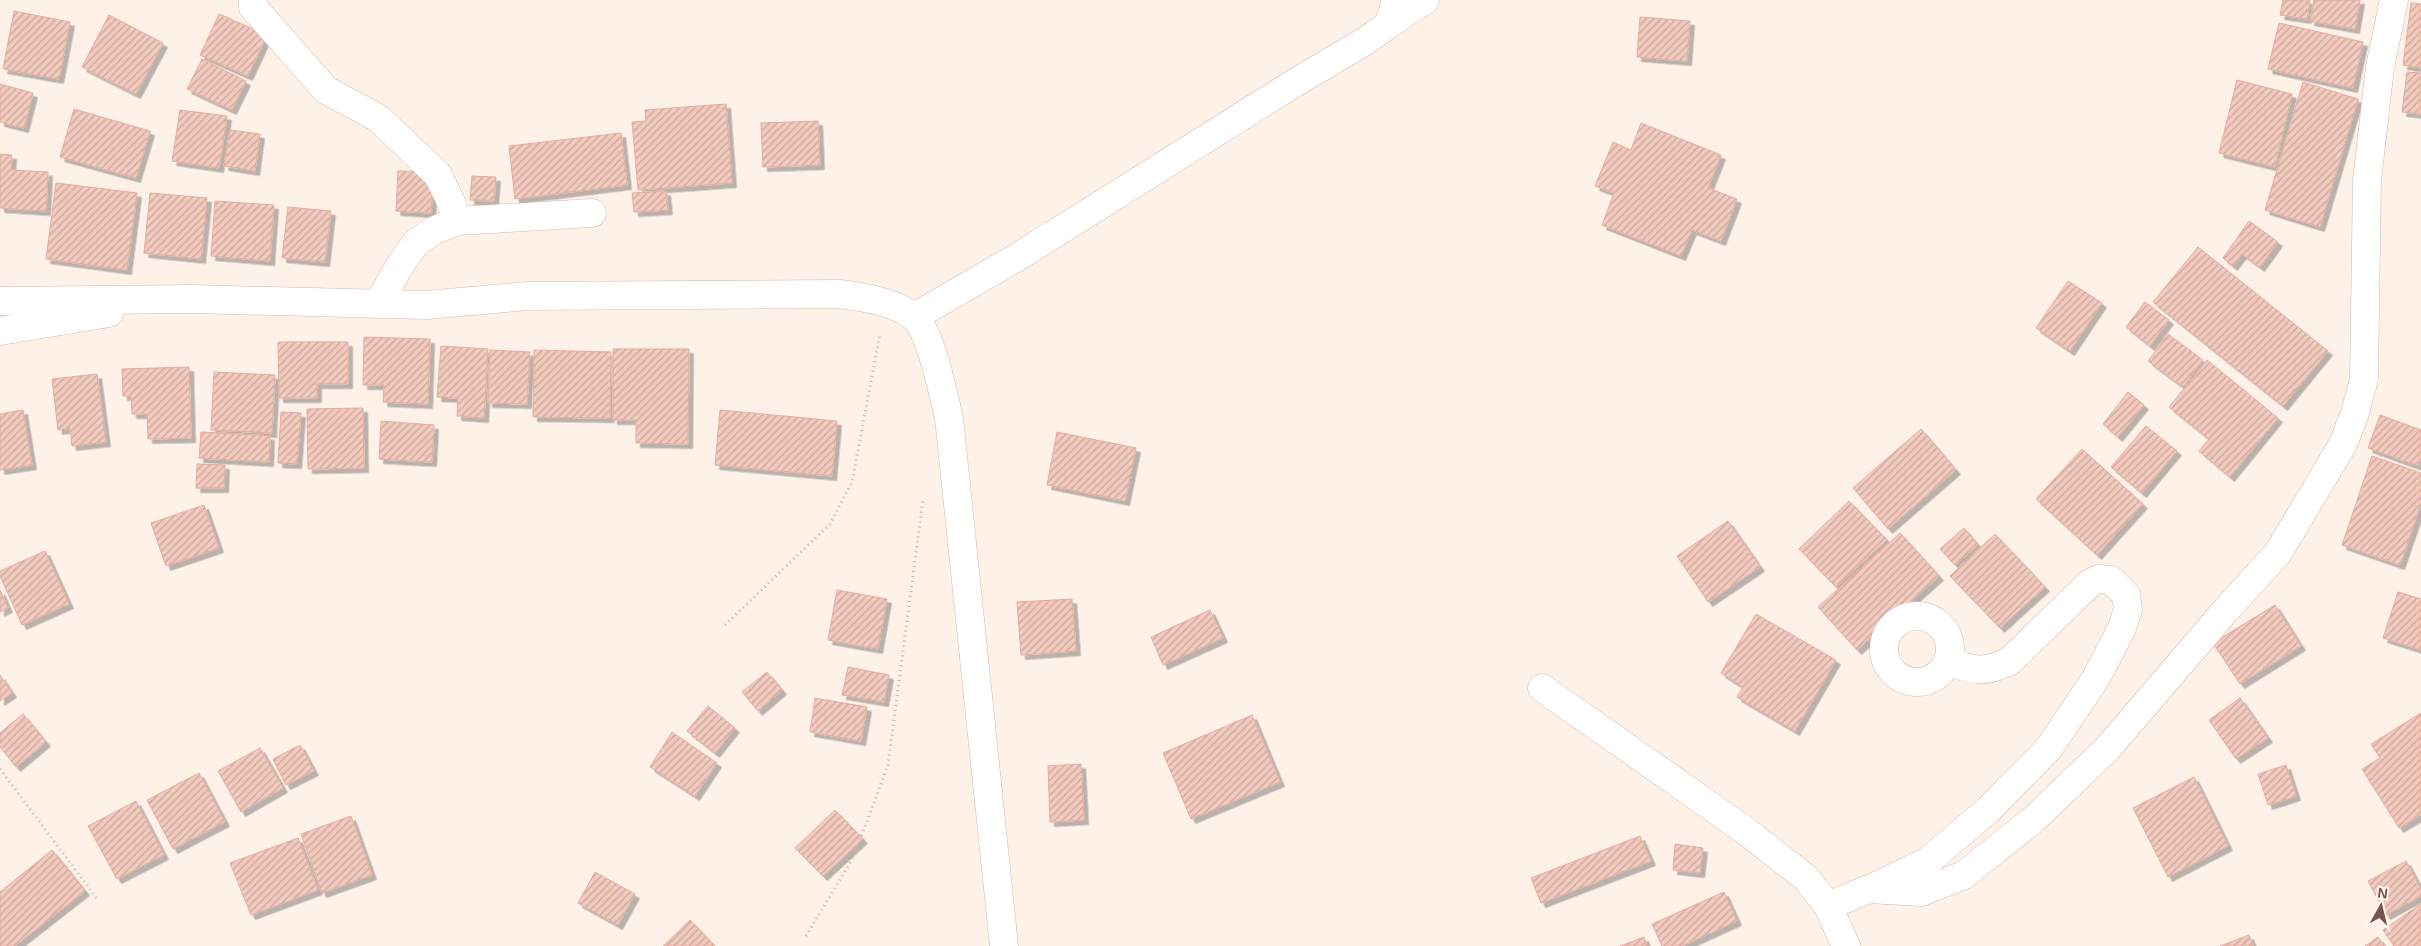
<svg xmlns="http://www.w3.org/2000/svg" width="2421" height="946" font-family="Helvetica,sans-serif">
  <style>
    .building { fill: url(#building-hatch); stroke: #e6ad9e; filter: url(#shadow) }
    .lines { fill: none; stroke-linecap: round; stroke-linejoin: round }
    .minor-casing { stroke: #d2b9af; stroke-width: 29 }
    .path { stroke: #d8ada1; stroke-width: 3; stroke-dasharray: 1 4; stroke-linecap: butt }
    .minor { stroke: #fff; stroke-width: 28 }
  </style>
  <defs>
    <pattern id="building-hatch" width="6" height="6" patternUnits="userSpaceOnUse" patternTransform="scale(1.25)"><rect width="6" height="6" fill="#f3cabe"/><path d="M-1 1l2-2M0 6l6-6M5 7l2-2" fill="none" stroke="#caa79c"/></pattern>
    <filter id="shadow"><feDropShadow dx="4.5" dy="4.5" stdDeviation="0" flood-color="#0004"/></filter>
  </defs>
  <rect width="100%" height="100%" fill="#fdf1e8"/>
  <g class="building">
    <polygon points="2283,0 2310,0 2307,19 2280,15"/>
    <polygon points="2314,0 2360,0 2355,29 2310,21"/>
    <polygon points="2411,3 2421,4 2421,68 2403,65"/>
    <polygon points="14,11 70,22 59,79 3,69"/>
    <polygon points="219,14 267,35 248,76 200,55"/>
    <polygon points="109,15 163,43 136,94 82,67"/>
    <polygon points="1640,17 1690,21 1687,61 1637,57"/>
    <polygon points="2279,23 2363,42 2353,88 2268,69"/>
    <polygon points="202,59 246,81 232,110 187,89"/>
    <polygon points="2407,72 2421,73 2421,114 2402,112"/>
    <polygon points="2237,80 2292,94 2275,167 2219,153"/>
    <polygon points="2303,82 2358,99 2320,227 2265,210"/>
    <polygon points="0,84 33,93 24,128 0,122"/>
    <polygon points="726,104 732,183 638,190 632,122 646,121 645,110"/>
    <polygon points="74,109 150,131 136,178 60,157"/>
    <polygon points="180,110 227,116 219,168 172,161"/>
    <polygon points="818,121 820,165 763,167 761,123"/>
    <polygon points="1641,123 1721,155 1708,188 1737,199 1721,241 1692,230 1681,256 1602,225 1614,193 1595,186 1613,142 1631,150"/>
    <polygon points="230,130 260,134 255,171 224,166"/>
    <polygon points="621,133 627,185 515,199 509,146"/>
    <polygon points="0,154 12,155 11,170 48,172 46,211 0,208"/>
    <polygon points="398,171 434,172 431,213 396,211"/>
    <polygon points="472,176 496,177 494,201 470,200"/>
    <polygon points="56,183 137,193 127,270 46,259"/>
    <polygon points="666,191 668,210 634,212 632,193"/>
    <polygon points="150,193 207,198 201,259 144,253"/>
    <polygon points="215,201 274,205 270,261 211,256"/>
    <polygon points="288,207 331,211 325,262 282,258"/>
    <polygon points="2249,221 2278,242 2260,267 2242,254 2233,266 2223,258"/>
    <polygon points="2198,247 2328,351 2283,406 2153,302"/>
    <polygon points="2068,281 2102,303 2070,351 2036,328"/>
    <polygon points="2145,302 2169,320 2150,346 2126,327"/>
    <polygon points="2168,334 2203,360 2183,387 2148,361"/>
    <polygon points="364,337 430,339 428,404 383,402 384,385 363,385"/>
    <polygon points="278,342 348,342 348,384 317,384 317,398 279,398"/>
    <polygon points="441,346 488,349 484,418 457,416 458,398 437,397"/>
    <polygon points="613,349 689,349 688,444 636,443 636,420 613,420"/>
    <polygon points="490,350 530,352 527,404 488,403"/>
    <polygon points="534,350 611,352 610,418 533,417"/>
    <polygon points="2207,360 2278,418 2230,477 2199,451 2209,439 2169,407"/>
    <polygon points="189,367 191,438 148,439 147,414 132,414 131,396 123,396 122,369"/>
    <polygon points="214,372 275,375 272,433 211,430"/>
    <polygon points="97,374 106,442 72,446 70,428 58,430 52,379"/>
    <polygon points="2128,392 2144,405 2118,437 2103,424"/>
    <polygon points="363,408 364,468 308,469 307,409"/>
    <polygon points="23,410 32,465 0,470 0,414"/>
    <polygon points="720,410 837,421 832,476 715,465"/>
    <polygon points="281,412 301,413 297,464 278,463"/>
    <polygon points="2380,415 2421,430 2421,458 2418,466 2368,448"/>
    <polygon points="381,421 434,425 432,462 379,459"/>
    <polygon points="2146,426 2177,451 2142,493 2111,467"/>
    <polygon points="1921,429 1956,470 1888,529 1853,488"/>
    <polygon points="201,432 270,436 269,462 199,458"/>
    <polygon points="1057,432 1136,448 1125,501 1047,485"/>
    <polygon points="2082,449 2143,504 2097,555 2036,499"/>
    <polygon points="2372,456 2421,473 2421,504 2400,565 2342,545"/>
    <polygon points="197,464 225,465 224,488 196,488"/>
    <polygon points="1849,501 1887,540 1836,587 1799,549"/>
    <polygon points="204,505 219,548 166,566 151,523"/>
    <polygon points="1728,521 1760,567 1708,602 1677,556"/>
    <polygon points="1964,528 1978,545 1955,565 1940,549"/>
    <polygon points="1900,533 1939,576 1857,650 1818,607"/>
    <polygon points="1995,534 2045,587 2000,628 1950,576"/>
    <polygon points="45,551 69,604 22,625 0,576 0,571"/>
    <polygon points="0,590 8,608 0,612"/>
    <polygon points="837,590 887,599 878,649 828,640"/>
    <polygon points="2398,592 2421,599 2421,650 2383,638"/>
    <polygon points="1072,599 1076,651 1021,655 1017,602"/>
    <polygon points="2275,605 2301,646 2240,684 2213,643"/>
    <polygon points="1210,610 1223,638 1163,665 1151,637"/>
    <polygon points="1756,614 1836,660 1795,731 1737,697 1743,687 1721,673"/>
    <polygon points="848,667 889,675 884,702 842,695"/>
    <polygon points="767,672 782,690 758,711 742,692"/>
    <polygon points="0,675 12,693 0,701"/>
    <polygon points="815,698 867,707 861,741 810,732"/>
    <polygon points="2240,698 2268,738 2236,759 2209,720"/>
    <polygon points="708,706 735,728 715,753 687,731"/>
    <polygon points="2421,713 2421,815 2399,828 2362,769 2380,758 2371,744"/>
    <polygon points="23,714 46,742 16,767 0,747 0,733"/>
    <polygon points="1252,715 1280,782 1191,819 1163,753"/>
    <polygon points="672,732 717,763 695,796 650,767"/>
    <polygon points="300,745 314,771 286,785 273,759"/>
    <polygon points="260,748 283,788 241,812 218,771"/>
    <polygon points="1081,764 1084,820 1050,822 1048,766"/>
    <polygon points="2286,765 2296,796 2268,805 2258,774"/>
    <polygon points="199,773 225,822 173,849 147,800"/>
    <polygon points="2194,777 2228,846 2168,877 2133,808"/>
    <polygon points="136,801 164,855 117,879 88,826"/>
    <polygon points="835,810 863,839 823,876 795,848"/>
    <polygon points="351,816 372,875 322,893 301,834"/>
    <polygon points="1640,836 1651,861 1541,903 1531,878"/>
    <polygon points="298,838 318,890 251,915 230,863"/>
    <polygon points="1675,844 1703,848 1700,873 1673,870"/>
    <polygon points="52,850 85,891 15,946 0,946 0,892"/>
    <polygon points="2406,861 2421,889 2421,896 2386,915 2368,881"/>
    <polygon points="595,872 635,894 618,925 578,903"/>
    <polygon points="1724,892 1737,921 1682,946 1662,946 1652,924"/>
    <polygon points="2421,904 2421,946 2394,946 2383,930"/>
    <polygon points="690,920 715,946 663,946"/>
    <polygon points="2249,935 2253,946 2220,946"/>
    <polygon points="1644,937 1647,946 1620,946"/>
    <polygon points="2378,937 2384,946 2365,946"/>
  </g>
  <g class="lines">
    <defs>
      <g id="minor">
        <polyline points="253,0 253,7 326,90 378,118 438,175 451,202 457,221"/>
        <polyline points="1389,24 1425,0"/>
        <path d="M0,301L192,299L426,305L528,296L839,294C863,297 892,301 913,316C931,330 943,394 949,418L1004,946"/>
        <polyline points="378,304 402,262 416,243 433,231 457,221 592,213"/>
        <polyline points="914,317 1016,258 1293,84 1367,40 1389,24 1396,0"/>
        <polyline points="0,331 109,313"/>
        <circle cx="1917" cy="649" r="33"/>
        <polyline points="1542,688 1746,831 1806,878 1828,906 1846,946"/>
        <path d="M1872,888L1928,861L1988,810L2049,748L2096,678L2122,628L2128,609L2126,595L2111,580L2099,579L2090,583L2010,661C1988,672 1971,673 1950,660"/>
        <polyline points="1828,906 1869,889 1921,892 1964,875 2033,820 2107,749 2226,610 2278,553 2343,444 2355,413 2364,379 2367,180 2380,67 2394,0"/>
      </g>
    </defs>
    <use href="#minor" class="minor-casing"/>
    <g class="path">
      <polyline points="725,625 830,524 852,482 880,334"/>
      <polyline points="0,769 98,900"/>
      <polyline points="806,936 854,856 888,765 923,500"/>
    </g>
    <use href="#minor" class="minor"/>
  </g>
  <g transform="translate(2381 906) rotate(8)" stroke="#fff6ee" stroke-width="4" paint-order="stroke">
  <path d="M0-4L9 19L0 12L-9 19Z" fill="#78534b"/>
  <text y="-8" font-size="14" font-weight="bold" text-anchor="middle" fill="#78534b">N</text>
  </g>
</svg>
